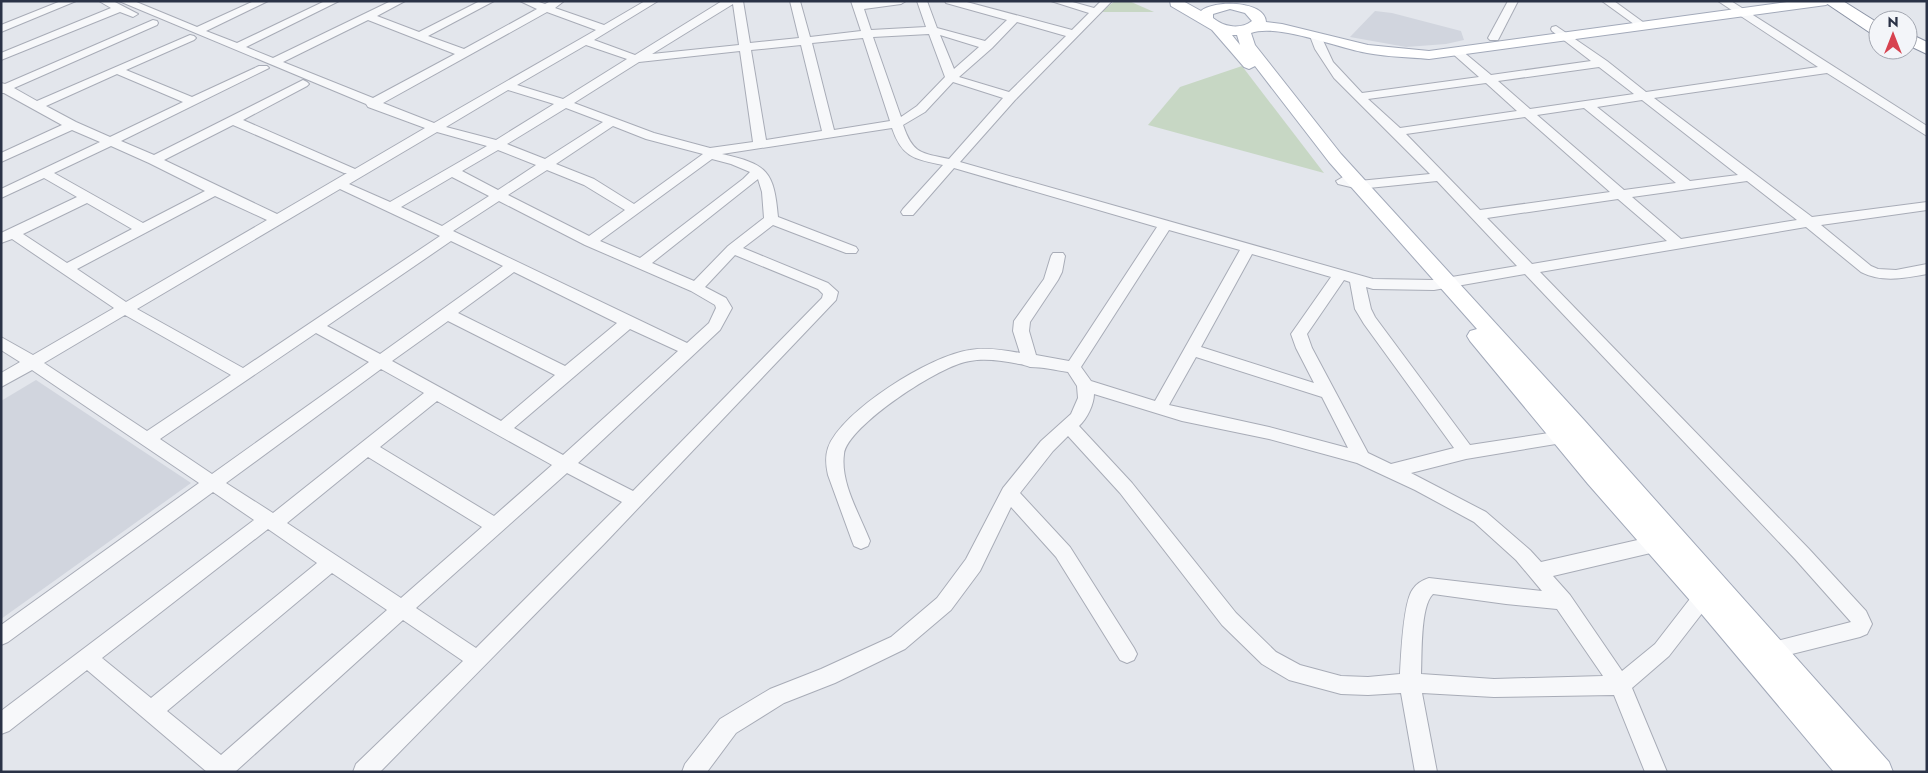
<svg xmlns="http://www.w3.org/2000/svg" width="1928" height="773" font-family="Jost,sans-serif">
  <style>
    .built { fill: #d1d5de }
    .green { fill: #c7d7c4 }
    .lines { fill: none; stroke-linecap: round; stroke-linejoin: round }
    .minor-casing { stroke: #a8acb7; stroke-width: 2 }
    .major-casing { stroke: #a2a9b9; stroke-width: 2 }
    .highway-casing { stroke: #8a92a4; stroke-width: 2 }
    .minor { fill: #f7f8fa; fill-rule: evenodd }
    .major { fill: #fff; fill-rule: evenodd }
    .highway { fill: #fff; fill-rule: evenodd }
  </style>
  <rect width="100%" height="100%" fill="#e3e6ec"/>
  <g class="built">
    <polygon points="1375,11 1392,13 1461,31 1464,40 1446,44 1406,47 1350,37"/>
    <polygon points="36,380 191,483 1,619 1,401"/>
  </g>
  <g class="green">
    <polygon points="1115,1 1129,1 1154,12 1101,12"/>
    <polygon points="1242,66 1324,173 1148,125 1180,87"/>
  </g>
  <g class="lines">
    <defs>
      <g id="minor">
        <polygon points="61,1 76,1 1,32 1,25"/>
        <polygon points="99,1 113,1 138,14 133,17 120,12 1,60 1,53 111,8"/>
        <path d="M119,1H134L197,27L254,1H268L206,31L237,43L325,1H339L246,47L273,58L391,1H405L377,16L419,32L480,1H494L428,36L464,49L537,9L520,1H536L545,4L551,1H564L555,8L604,25L645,1H658L594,40L635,55L722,1H743L750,43L799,38L790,1H800L810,37L861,31L851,1H906L901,4L864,9L871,30L926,27L917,1H927L937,28L985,41L1007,20L946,3L945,1H963L1072,30L1089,13L1051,1H1069L1094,8L1101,1H1112L1015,100L960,162L1373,279L1434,280L1517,266L1437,181L1359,189L1338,184L1336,181L1343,177L1359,181L1430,174L1334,78L1315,49L1310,36L1312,34H1320L1333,62L1362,93L1479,77L1453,54L1451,52L1457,49L1461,50L1491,75L1591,61L1552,31L1551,29L1552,27L1556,26L1607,61L1646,92L1818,67L1718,1H1731L1927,126V136L1827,73L1654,98L1812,217L1927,202V210L1821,225L1871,266L1878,269L1896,270L1927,264V274C1904,278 1883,283 1861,272L1806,227L1540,272L1809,549L1866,611L1872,624L1867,634L1860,637L1772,659L1765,656L1762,650L1765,644L1851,622L1795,559L1525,274L1434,290L1373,289L1366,287L1371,309L1375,317L1470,445L1562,431L1568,432L1570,437L1568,442L1466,459L1411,473L1486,512L1530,550L1541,562L1655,536L1662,539L1664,544L1662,549L1655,552L1553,576L1570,595L1622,671L1655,644L1696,591L1703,589L1710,591L1713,597L1710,603L1669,656L1632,688L1667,772H1645L1614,695L1494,697L1422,693L1437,772H1415L1401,693L1368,695L1341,694L1289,680L1262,664L1222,625L1120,493L1068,436L1053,451L1020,493L1070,547L1134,648L1137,654L1134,660L1127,663L1120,660L1056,557L1011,507L980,571L951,610L905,649L835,683L784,703L736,733L707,772H682L685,764L720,719L770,689L821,669L891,637L937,598L966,559L1003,488L1041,441L1071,414L1078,398L1077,386L1068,372C1055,370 1043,367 1030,367C1026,366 1023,364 1019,364C1004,361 986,358 970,361C942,364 847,426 844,454C840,483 860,515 870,541L868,546L861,549L854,546L852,541L828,475C826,466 825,457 828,448C841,411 931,355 970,350C986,347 1004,350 1020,353L1013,331L1014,321L1044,279L1051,256L1053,253H1063L1065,256L1062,272L1058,280L1030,322L1029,331L1036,355L1069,361L1157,227L954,168L913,215H903L901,212L903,209L943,165C915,159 902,158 892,128L722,154C767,164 774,171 778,217L856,247L858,250L856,253H846L773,225L743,248L828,283L838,292L836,300L605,543L380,772H353L356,764L463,661L403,620L235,772H207L87,670L9,731L1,734V711L254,520L213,492L8,642L1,645V625L199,483L32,370L1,387V373L20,362L1,350V337L33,355L114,308L12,239L1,243V233L77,197L44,178L1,198V189L100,142L72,130L1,162V153L62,125L4,93H1V83L5,84L153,20L157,21L158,23L157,25L14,88L37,101L190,35L194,36L196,38L194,40L126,70L192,97L259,66H267L269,68L121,141L154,155L303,80L307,82L309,84L307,86L243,120L355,169L425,128L368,107L366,104ZM733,4L739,45L652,54ZM547,12L596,30L434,123L383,103ZM368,20L455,54L373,98L283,62ZM1017,22L1066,36L1009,92L959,77L992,48ZM929,34L945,77L917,106L901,117L873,37ZM940,35L979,47L954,69ZM863,38L890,121L834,130L812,43ZM586,45L627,59L563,99L517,85ZM801,45L822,131L766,140L751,50ZM740,51L753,142L710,148L654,133L574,103L639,62ZM1599,67L1634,94L1530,109L1498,81ZM117,74L183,102L110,137L76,122L46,106ZM953,82L1003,98L949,159C921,153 913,154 903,125L925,112ZM1486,83L1517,111L1400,128L1368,99ZM508,90L554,104L496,140L446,127ZM1642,100L1738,175L1690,181L1597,107ZM566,108L603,122L545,159L507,144ZM1584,108L1676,183L1624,190L1537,115ZM1525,117L1610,192L1480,210L1406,134ZM233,125L344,173H347L277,214L164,160ZM613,126L646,139L703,154L634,204L594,179L556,164ZM437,132L487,146L390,202L349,184ZM111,146L149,163L205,191L143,223L54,173ZM498,150L536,165L498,190L462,171ZM712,159L731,164L750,172L743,179L640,258L600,241ZM547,170L584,185L625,210L589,236L508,195ZM452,177L489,196L442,226L401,207ZM758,179L762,192L764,218L728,246L694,281L652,263ZM1747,181L1797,220L1681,239L1632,197ZM340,189L440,236L243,368L137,309ZM215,196L267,220L126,302L77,269ZM1618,199L1667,241L1532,264L1487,218ZM499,201L585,245L691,291L715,305L716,308L709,323L687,343L453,231ZM87,203L132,229L67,263L23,234ZM1169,230L1240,250L1155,401L1091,381L1081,367ZM451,241L503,266L380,354L327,326ZM1252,254L1331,277L1291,334L1296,348L1314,383L1201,347ZM735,255L818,289L823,294L822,298L633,491L578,463L720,330L732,308L726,298L705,287ZM514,272L617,323L565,366L458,313ZM1344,280L1350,282L1355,309L1364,324L1454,448L1391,464L1368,453L1312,348L1307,334ZM125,315L231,375L147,431L44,363ZM448,321L555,375L501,421L392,361ZM630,329L678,351L563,455L514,428ZM316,333L369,362L212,474L160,439ZM1196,357L1322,397L1348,448L1269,427L1169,405ZM381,369L424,393L273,513L226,483ZM1094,394L1182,421L1269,439L1357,463L1415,490L1474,522L1516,560L1542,591L1429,578C1423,580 1417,583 1413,589C1403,601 1401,657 1400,674L1368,677L1341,676L1300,665L1276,652L1236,613L1132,483L1079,426C1087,419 1094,404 1094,394ZM437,401L552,465L494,516L380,447ZM368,457L482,527L401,598L287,523ZM567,473L622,502L476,648L416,608ZM268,529L317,563L151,698L102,658ZM332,573L387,610L221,755L167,711ZM1433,594L1506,604L1557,609L1603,676L1494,679L1421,674C1422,656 1420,606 1433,594Z"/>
        <polygon points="1508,1 1518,1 1498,40 1490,40 1488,38"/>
        <polygon points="1602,1 1614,1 1647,25 1642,28 1638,27"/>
      </g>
      <path id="major" d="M1170,1H1183L1201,11C1213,0 1265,0 1266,22L1282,24L1368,45L1429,51L1794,1H1833L1826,5L1429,59C1409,57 1388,57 1367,53C1338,48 1277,23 1251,33L1255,45L1341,154L1584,420L1889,762L1893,772H1834L1694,605L1588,484L1470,341L1467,336L1470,331L1477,329L1329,162L1255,66L1249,69L1244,67L1212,30L1171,6ZM1230,9L1245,13L1252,21C1240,30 1224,27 1213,18V14ZM1232,35H1237L1240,45Z"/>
      <g id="highway">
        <polygon points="1823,1 1843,1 1878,23 1878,35 1872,34"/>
        <polygon points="1908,33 1927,42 1927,54 1908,45"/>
      </g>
    </defs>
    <use href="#minor" class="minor-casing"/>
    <use href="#major" class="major-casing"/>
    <use href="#highway" class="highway-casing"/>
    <use href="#minor" class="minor"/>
    <use href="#major" class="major"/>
    <use href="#highway" class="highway"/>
  </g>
  <rect width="1928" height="773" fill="none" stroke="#2a3246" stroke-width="5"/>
  <g transform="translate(1893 35)"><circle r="24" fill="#f3f5f9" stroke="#a3a7b1"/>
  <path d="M0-4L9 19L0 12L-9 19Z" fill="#d7424f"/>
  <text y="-8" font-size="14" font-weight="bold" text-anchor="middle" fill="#2a3246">N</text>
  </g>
</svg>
